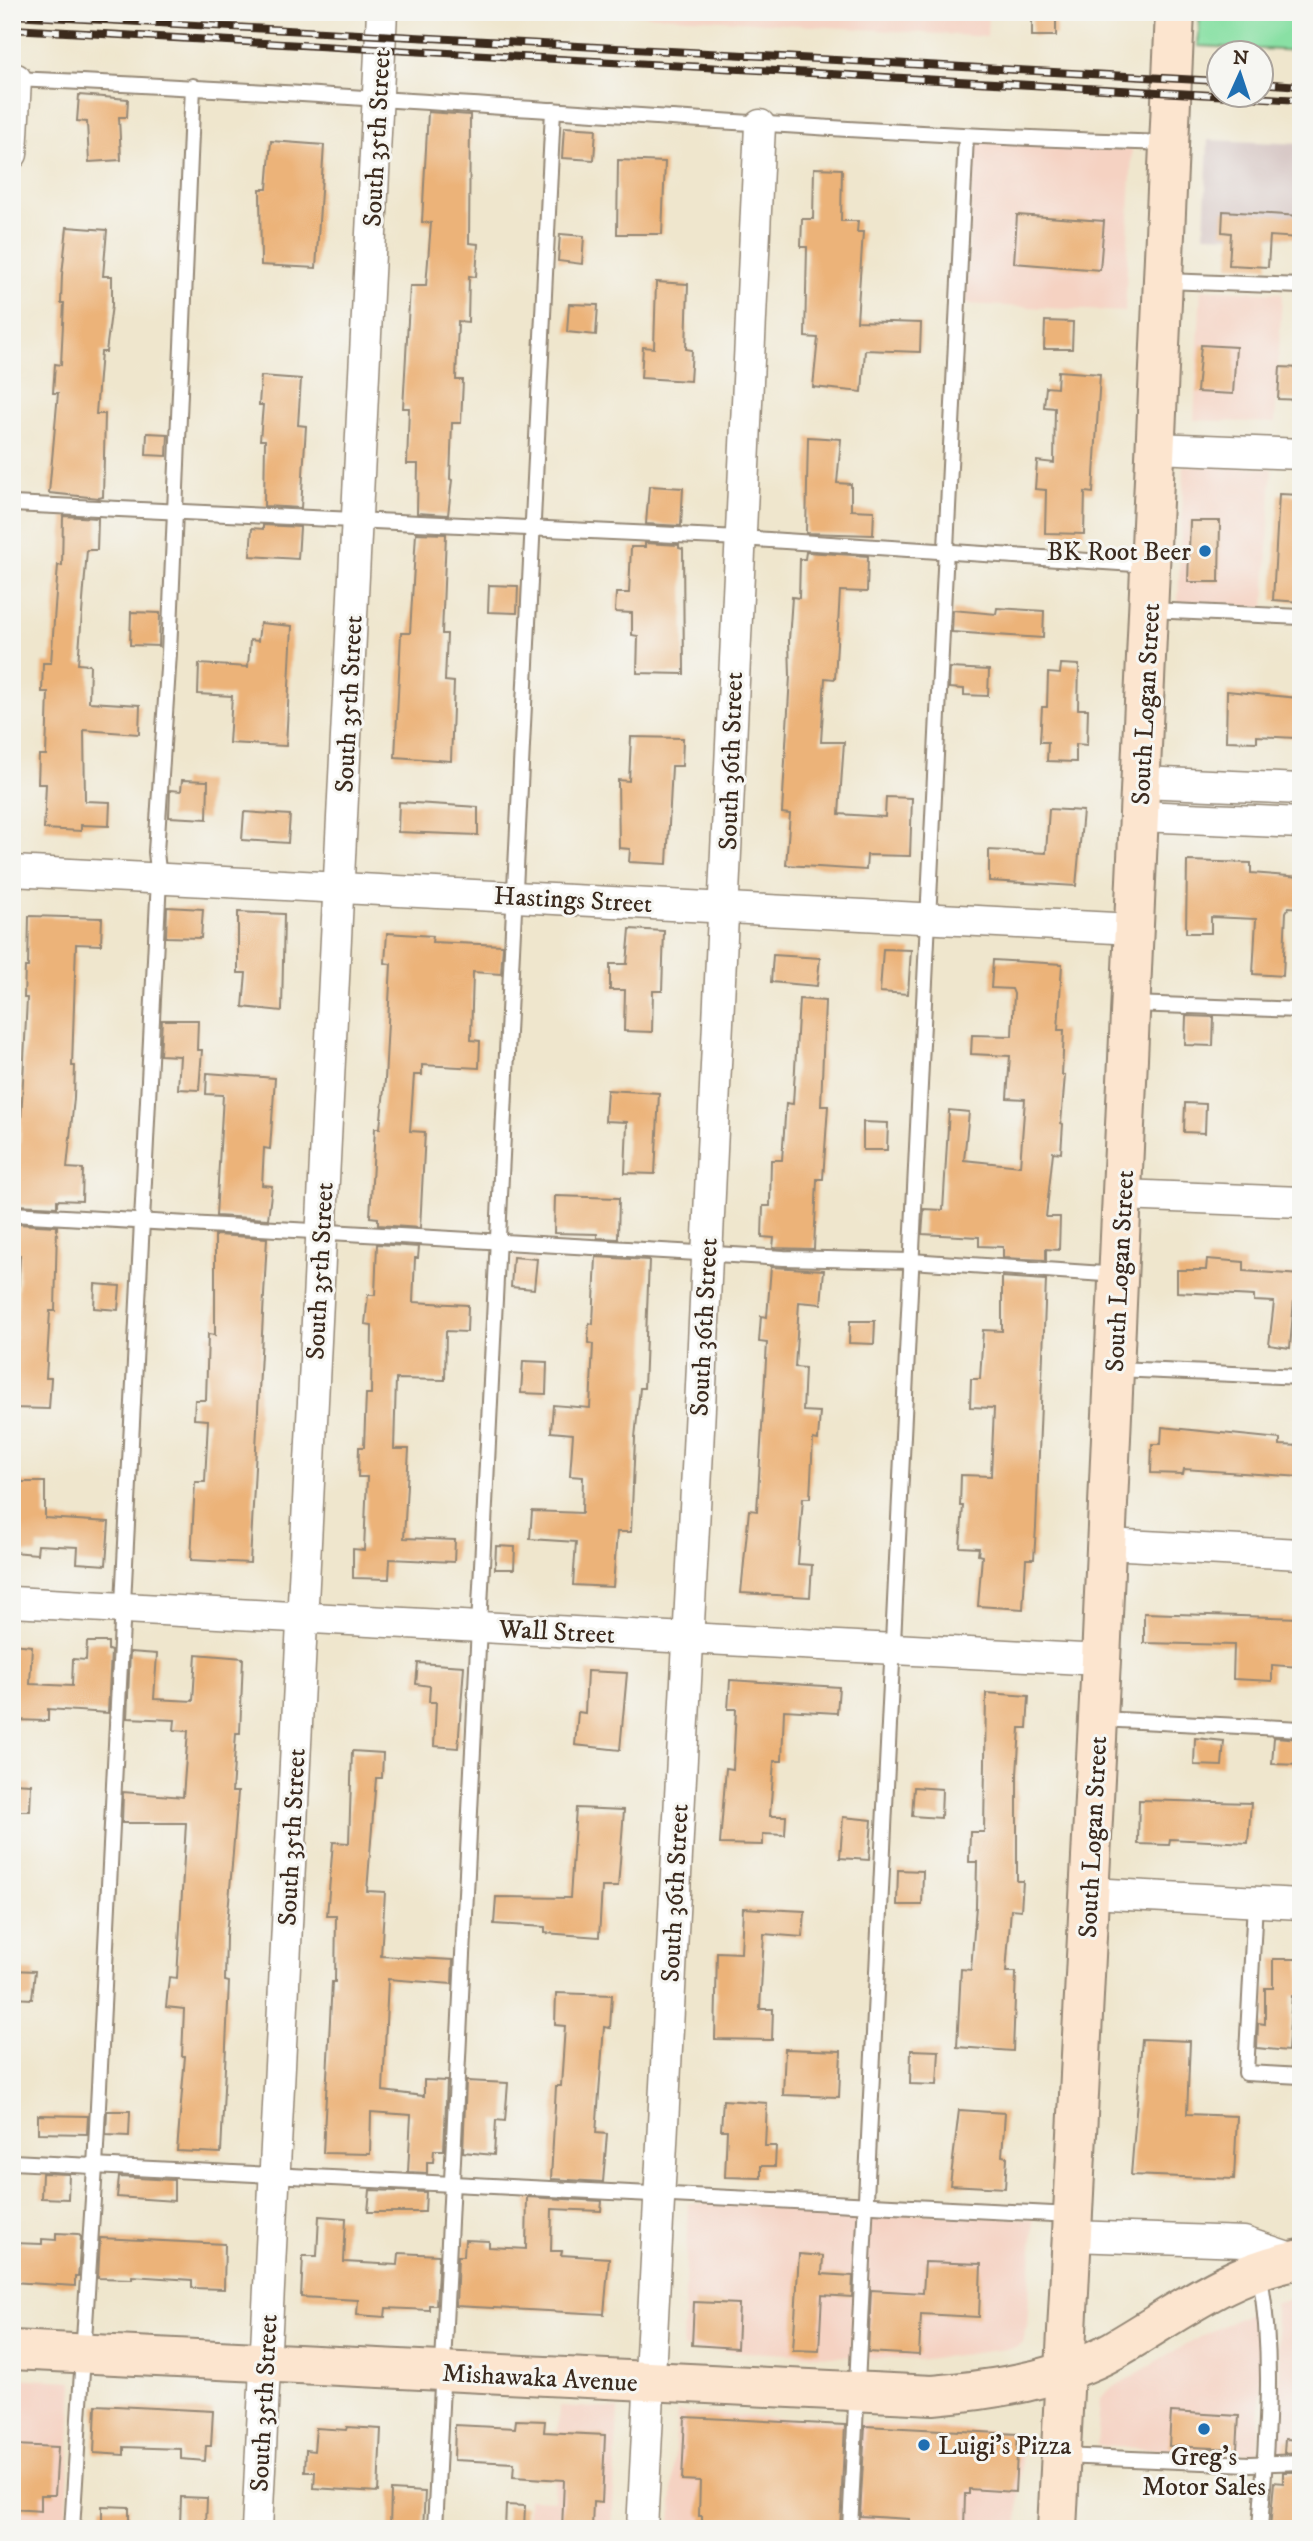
<svg xmlns="http://www.w3.org/2000/svg" width="1313" height="2541" font-family="'IM FELL DW Pica',serif">
  <style>
    .built { fill: #f5d2c2 }
    .industrial { fill: #d1bfbd }
    .green { fill: #89e0a4; stroke: #628561; stroke-width: 2 }
    .building { fill: #ecb379 }
    .lines { fill: none; stroke-linecap: round; stroke-linejoin: round }
    .lane-casing { stroke: #958876; stroke-width: 18 }
    .street-casing { stroke: #958876; stroke-width: 33 }
    .secondary-casing { stroke: #958876; stroke-width: 42 }
    .lane { stroke: #fff; stroke-width: 14 }
    .street { stroke: #fff; stroke-width: 30 }
    .secondary { stroke: #fce5cf; stroke-width: 38 }
    .rail-casing { stroke: #3b2a1e; stroke-width: 8 }
    .rail { stroke: #f6f6f2; stroke-width: 5; stroke-dasharray: 16; stroke-linecap: butt }
    .poi-dot { fill: #1f6fb2; stroke: #f6f6f2; stroke-width: 2.5 }
    .labels { text-anchor: middle; stroke-width: 6; stroke-linejoin: round; paint-order: stroke }
    .street-label { font-size: 26px; fill: #3b2a1e; stroke: #f6f6f2 }
    .poi-label { font-size: 26px; fill: #3b2a1e; stroke: #f6f6f2; text-anchor: end }
  </style>
  <rect width="100%" height="100%" fill="#f6f6f2"/>
  <filter id="ink" filterUnits="userSpaceOnUse"><feTurbulence type="fractalNoise" baseFrequency=".0143" numOctaves="2"/><feDisplacementMap in="SourceGraphic" scale="14" xChannelSelector="R" yChannelSelector="G"/><feConvolveMatrix kernelMatrix="1 2 1 2 8 2 1 2 1" color-interpolation-filters="sRGB"/></filter>
  <filter id="wash" filterUnits="userSpaceOnUse"><feTurbulence type="fractalNoise" baseFrequency=".00686" numOctaves="4" result="noise"/><feDisplacementMap in="SourceGraphic" scale="28" xChannelSelector="R" yChannelSelector="G"/><feGaussianBlur stdDeviation="1.57" result="paint"/><feColorMatrix in="noise" values="0 0 0 0 0 0 0 0 0 0 0 0 0 0 0 0 0 1.4 0 .05"/><feComposite in="paint" operator="in"/></filter>
  <g filter="url(#wash)">
    <rect width="100%" height="100%" fill="#efe6cd"/>
    <g class="built">
      <polygon points="596,12 988,12 987,37"/>
      <polygon points="975,141 1132,148 1125,312 966,304"/>
      <polygon points="1201,289 1282,293 1275,423 1194,420"/>
      <polygon points="1184,465 1272,468 1265,608 1178,603"/>
      <polygon points="688,2203 1034,2219 1027,2326 1023,2343 1015,2348 918,2360 683,2349"/>
      <polygon points="1301,2296 1301,2455 1276,2454 1280,2362 1274,2304"/>
      <polygon points="1258,2309 1261,2374 1258,2454 1097,2446 1100,2399 1107,2391 1201,2336"/>
      <polygon points="12,2378 73,2381 66,2529 12,2529"/>
      <polygon points="559,2406 618,2409 612,2529 527,2529 528,2499 554,2500"/>
      <polygon points="677,2412 1019,2433 1022,2439 1018,2529 671,2529"/>
    </g>
    <polygon class="industrial" points="1208,140 1301,144 1301,238 1204,235"/>
    <polygon class="green" points="1200,12 1301,12 1301,51 1198,46"/>
    <g id="blocks">
      <g class="building">
        <rect x="1032" y="15" width="24" height="21"/>
        <polygon points="79,95 128,99 127,117 119,117 121,160 89,162 87,122 77,121"/>
        <polygon points="428,112 470,115 469,243 478,244 476,277 469,276 468,322 458,321 456,380 463,380 461,423 452,423 450,479 452,480 448,515 417,513 418,464 407,464 409,408 403,408 410,286 426,286 431,223 422,222"/>
        <polygon points="564,127 596,129 594,160 562,158"/>
        <polygon points="271,141 324,145 316,268 261,265 260,189 267,189"/>
        <polygon points="618,160 665,162 662,234 617,234"/>
        <polygon points="814,168 842,169 841,221 858,221 857,232 863,232 857,321 921,323 920,352 865,350 862,392 813,387 818,338 805,337 807,247 801,247 802,219 813,219"/>
        <polygon points="1223,211 1300,216 1298,238 1270,236 1268,267 1229,265 1231,233 1222,232"/>
        <polygon points="1017,215 1104,221 1100,270 1014,263"/>
        <polygon points="67,227 107,230 103,276 112,276 112,305 106,352 101,352 96,414 105,414 103,497 99,498 49,493 58,393 53,393 55,364 61,365 64,303 61,303 62,275"/>
        <polygon points="560,234 584,236 582,264 558,261"/>
        <polygon points="656,282 688,284 686,349 692,350 690,381 641,378 643,347 654,348"/>
        <polygon points="569,304 598,305 596,335 567,332"/>
        <polygon points="1045,321 1073,322 1072,349 1044,349"/>
        <polygon points="1201,345 1236,347 1233,394 1197,392"/>
        <polygon points="1280,367 1301,368 1301,400 1278,399"/>
        <polygon points="1058,371 1100,374 1093,493 1085,492 1084,534 1045,533 1046,490 1035,489 1037,461 1054,463 1055,408 1044,407 1046,387 1057,388"/>
        <polygon points="261,376 301,379 298,425 306,426 301,508 264,506 265,440 260,440 263,405 259,405"/>
        <polygon points="147,433 168,434 167,456 146,455"/>
        <polygon points="808,437 841,439 837,483 851,484 851,510 874,511 873,535 806,533"/>
        <polygon points="649,486 683,488 681,526 646,524"/>
        <polygon points="1279,494 1301,495 1301,602 1273,600"/>
        <polygon points="63,516 98,518 97,550 87,550 78,664 90,665 89,702 140,705 139,734 84,730 85,801 110,802 109,826 81,825 81,831 44,829 46,784 38,784 39,755 46,755 48,692 42,692 43,663 51,663 58,565 62,566"/>
        <polygon points="1190,521 1220,521 1219,582 1188,582"/>
        <polygon points="263,525 300,527 298,559 250,556 252,528 263,529"/>
        <polygon points="416,533 446,534 442,634 447,634 445,681 454,682 451,761 395,757 401,633 410,633"/>
        <polygon points="645,543 679,545 679,548 683,549 684,674 637,673 638,636 632,635 632,613 615,612 616,593 629,593 631,547 645,547"/>
        <polygon points="806,552 868,556 867,592 840,591 835,679 825,678 821,742 844,742 839,814 885,817 886,797 912,798 910,856 867,855 866,870 786,865 790,814 782,813 790,676 789,640 792,597 799,598 800,559 805,559"/>
        <polygon points="489,585 518,586 517,613 488,612"/>
        <polygon points="997,608 1044,611 1043,638 952,632 953,610 996,614"/>
        <polygon points="131,612 160,613 159,646 130,645"/>
        <polygon points="260,623 292,626 286,746 229,743 232,696 198,694 199,664 248,667 250,640 258,641"/>
        <polygon points="1061,664 1079,665 1078,709 1088,709 1087,745 1076,744 1076,762 1047,761 1048,742 1040,742 1042,707 1047,707 1048,673 1060,674"/>
        <polygon points="950,668 989,670 988,696 964,695 964,689 949,688"/>
        <polygon points="1227,691 1298,698 1296,738 1257,736 1257,742 1226,741"/>
        <polygon points="631,737 683,738 682,766 672,766 667,864 629,862 630,849 619,848 618,780 629,781"/>
        <polygon points="182,780 208,781 207,819 169,817 170,790 181,791"/>
        <polygon points="399,802 478,807 478,835 398,832"/>
        <polygon points="1049,809 1083,811 1076,886 989,881 989,850 1046,853"/>
        <polygon points="244,812 290,815 288,843 242,840"/>
        <polygon points="1187,861 1251,863 1251,873 1301,877 1301,908 1289,907 1286,912 1283,976 1253,974 1256,919 1211,917 1211,933 1186,933"/>
        <polygon points="167,907 203,909 201,938 166,937"/>
        <polygon points="238,912 284,914 282,1011 243,1007 246,973 238,973"/>
        <polygon points="29,916 102,918 101,945 76,944 72,1066 75,1066 74,1098 67,1168 83,1169 82,1201 57,1200 57,1207 17,1205 27,998 24,998 25,967 28,967"/>
        <polygon points="630,929 664,931 662,991 653,991 652,1032 624,1031 625,990 610,990 610,964 627,964"/>
        <polygon points="387,933 433,936 432,942 503,945 501,974 473,972 471,1040 480,1041 479,1068 422,1065 422,1075 414,1075 410,1131 425,1132 420,1228 378,1225 378,1218 370,1217 375,1128 380,1128 385,1080 391,964 385,963"/>
        <polygon points="883,949 911,950 908,994 880,992"/>
        <polygon points="773,955 820,958 817,986 771,982"/>
        <polygon points="993,960 1062,964 1058,1030 1064,1030 1062,1075 1065,1075 1061,1123 1063,1124 1061,1153 1053,1152 1046,1217 1060,1217 1059,1250 1046,1249 1046,1260 1003,1258 1003,1247 979,1246 979,1237 922,1234 924,1209 943,1210 949,1110 969,1112 964,1160 1020,1166 1025,1099 1007,1098 1010,1056 971,1054 972,1035 1012,1036 1014,994 1012,989 991,988"/>
        <polygon points="799,999 825,1001 821,1106 828,1106 823,1179 817,1179 814,1249 773,1248 774,1238 762,1237 763,1206 770,1206 771,1160 782,1160 786,1103 793,1104"/>
        <polygon points="1186,1016 1214,1017 1213,1046 1185,1045"/>
        <polygon points="162,1020 198,1020 197,1050 202,1050 199,1090 178,1089 180,1056 160,1055"/>
        <polygon points="207,1073 275,1078 270,1149 264,1148 262,1185 272,1186 268,1219 216,1216 223,1095 206,1094"/>
        <polygon points="607,1090 659,1093 655,1174 625,1173 627,1122 605,1121"/>
        <polygon points="1185,1103 1206,1104 1205,1133 1184,1132"/>
        <polygon points="863,1122 888,1123 887,1150 863,1150"/>
        <polygon points="555,1196 619,1198 618,1239 597,1238 597,1234 554,1233"/>
        <polygon points="16,1224 57,1226 55,1311 50,1311 46,1378 51,1378 49,1409 12,1408 20,1255 12,1255 12,1227"/>
        <polygon points="215,1235 267,1238 250,1563 191,1560 195,1482 205,1482 208,1420 194,1419 195,1400 206,1400 208,1334 215,1335"/>
        <polygon points="377,1244 419,1247 418,1258 415,1258 413,1302 468,1305 467,1332 446,1331 445,1380 396,1379 394,1449 409,1449 404,1538 455,1540 454,1562 390,1559 389,1579 353,1578 353,1549 364,1550 367,1477 358,1477 359,1447 364,1447 366,1394 371,1394 372,1325 365,1324 368,1295 375,1295"/>
        <polygon points="513,1257 537,1259 534,1289 511,1287"/>
        <polygon points="596,1257 649,1260 644,1388 640,1388 635,1438 631,1532 617,1532 613,1587 573,1585 576,1542 530,1539 532,1511 582,1513 583,1477 570,1476 573,1434 551,1432 553,1405 590,1408 593,1344 588,1343 589,1323 593,1324"/>
        <polygon points="1207,1259 1244,1262 1244,1271 1301,1275 1301,1301 1294,1300 1290,1348 1269,1345 1274,1302 1254,1301 1254,1296 1177,1292 1177,1270 1206,1270"/>
        <polygon points="771,1267 824,1270 821,1304 799,1302 795,1367 805,1368 803,1411 820,1412 818,1440 813,1439 810,1498 803,1498 798,1564 812,1565 810,1597 741,1593 749,1510 757,1511 767,1343 759,1342 761,1316 767,1317"/>
        <polygon points="1002,1277 1046,1280 1036,1527 1034,1559 1026,1559 1023,1609 978,1606 982,1556 978,1555 979,1548 960,1547 963,1506 960,1506 961,1475 991,1476 994,1408 970,1407 971,1379 980,1379 983,1330 1002,1331"/>
        <polygon points="95,1284 120,1286 118,1310 94,1308"/>
        <polygon points="850,1321 875,1321 874,1344 849,1343"/>
        <polygon points="523,1361 547,1362 546,1394 521,1393"/>
        <polygon points="1162,1427 1280,1439 1280,1445 1301,1446 1301,1477 1184,1469 1183,1474 1151,1473 1152,1444 1161,1444"/>
        <polygon points="17,1482 45,1482 45,1518 109,1522 106,1565 77,1563 78,1547 38,1545 37,1554 12,1552"/>
        <polygon points="496,1546 515,1547 514,1569 495,1569"/>
        <polygon points="1144,1613 1301,1618 1301,1667 1272,1665 1272,1681 1233,1679 1234,1645 1144,1643"/>
        <polygon points="87,1642 108,1642 108,1650 111,1651 108,1713 48,1709 48,1721 12,1720 12,1644 32,1646 30,1684 72,1686 73,1659 86,1660"/>
        <polygon points="130,1652 157,1654 154,1699 193,1701 196,1654 243,1658 240,1733 236,1733 232,1792 238,1792 226,1937 225,1981 229,1982 221,2153 177,2151 185,2056 182,2056 184,2009 166,2007 169,1977 177,1978 186,1823 122,1823 123,1792 183,1797 188,1731 174,1730 175,1720 127,1718"/>
        <polygon points="418,1663 464,1666 458,1748 434,1746 436,1702 429,1702 430,1686 416,1684"/>
        <polygon points="587,1671 627,1673 620,1750 575,1745 578,1712 585,1713"/>
        <polygon points="730,1680 839,1687 837,1713 784,1710 782,1761 774,1761 770,1816 786,1816 785,1835 763,1834 763,1845 720,1844 726,1768 733,1769 736,1709 728,1709"/>
        <polygon points="986,1693 1029,1696 1027,1728 1020,1728 1017,1774 1017,1881 1023,1881 1021,1910 1011,1909 1006,1972 1016,1972 1013,2051 957,2047 961,1969 971,1970 976,1906 977,1862 969,1862 970,1832 984,1832"/>
        <polygon points="1274,1737 1301,1739 1301,1765 1272,1764"/>
        <polygon points="1195,1738 1224,1741 1222,1766 1194,1765"/>
        <polygon points="352,1751 383,1753 382,1778 376,1778 367,1891 385,1892 381,1956 453,1960 452,1984 388,1979 383,2091 424,2096 424,2080 447,2081 444,2150 434,2150 433,2162 427,2162 427,2173 408,2172 411,2115 371,2112 370,2154 323,2153 332,1982 335,1982 336,1916 327,1916 333,1842 349,1843"/>
        <polygon points="12,1783 31,1784 30,1811 12,1811"/>
        <polygon points="914,1787 942,1789 941,1818 912,1816"/>
        <polygon points="1139,1800 1251,1803 1248,1843 1170,1839 1169,1845 1138,1844"/>
        <polygon points="576,1808 624,1810 618,1887 602,1887 599,1937 545,1933 545,1927 494,1924 496,1897 570,1898"/>
        <polygon points="843,1817 872,1820 869,1860 840,1858"/>
        <polygon points="898,1870 923,1871 922,1905 897,1905"/>
        <polygon points="743,1908 805,1911 803,1937 764,1934 760,2009 773,2009 772,2040 715,2039 717,1952 741,1953"/>
        <polygon points="1273,1959 1300,1959 1300,1996 1292,1996 1288,2051 1257,2048 1258,2023 1265,2024 1265,1988 1273,1988"/>
        <polygon points="12,1970 35,1971 32,1999 12,1998"/>
        <polygon points="556,1993 612,1995 610,2028 604,2027 596,2133 607,2134 603,2182 551,2179 556,2086 561,2086 565,2026 555,2025"/>
        <polygon points="1142,2039 1190,2041 1187,2114 1237,2116 1234,2179 1131,2175"/>
        <polygon points="785,2049 841,2051 839,2097 783,2095"/>
        <polygon points="911,2050 939,2051 937,2085 910,2084"/>
        <polygon points="466,2081 508,2083 505,2121 496,2120 494,2155 463,2152"/>
        <polygon points="723,2100 767,2103 765,2146 776,2146 775,2166 761,2166 761,2178 725,2177 727,2130 721,2130"/>
        <polygon points="959,2110 1005,2113 1002,2156 1007,2157 1005,2188 950,2185"/>
        <polygon points="107,2111 130,2111 129,2136 106,2135"/>
        <polygon points="38,2115 88,2116 87,2134 38,2133"/>
        <polygon points="42,2173 69,2174 68,2199 41,2198"/>
        <polygon points="119,2177 174,2180 174,2201 117,2197"/>
        <polygon points="370,2190 426,2192 425,2212 368,2212"/>
        <polygon points="527,2197 602,2201 601,2211 552,2209 551,2251 562,2251 561,2255 609,2258 604,2314 456,2306 458,2256 464,2256 465,2240 489,2241 489,2247 526,2249"/>
        <polygon points="319,2216 346,2218 344,2262 398,2265 399,2253 439,2255 436,2305 429,2305 429,2310 386,2308 385,2317 357,2315 358,2300 301,2297 303,2256 317,2256"/>
        <polygon points="56,2233 78,2234 81,2237 78,2277 75,2277 75,2286 12,2282 12,2243 42,2244 42,2239 56,2240"/>
        <polygon points="100,2238 225,2244 224,2289 192,2288 192,2280 132,2276 132,2279 98,2278"/>
        <polygon points="799,2254 823,2256 822,2274 853,2276 852,2297 822,2295 819,2351 793,2350"/>
        <polygon points="925,2262 981,2264 979,2317 921,2314 919,2355 868,2352 871,2290 923,2293"/>
        <polygon points="694,2302 739,2304 737,2348 692,2345"/>
        <polygon points="96,2405 213,2411 211,2446 206,2446 205,2461 181,2459 181,2449 124,2447 124,2455 94,2453"/>
        <polygon points="1171,2412 1239,2416 1237,2449 1169,2446"/>
        <polygon points="685,2417 845,2425 840,2529 702,2526 702,2516 699,2516 700,2481 682,2480"/>
        <polygon points="516,2420 545,2421 544,2432 605,2435 602,2503 593,2502 592,2529 562,2529 564,2480 513,2477 514,2463 454,2460 455,2425 515,2428"/>
        <polygon points="865,2426 1018,2434 1015,2492 969,2489 969,2494 965,2494 964,2529 909,2529 909,2519 860,2516"/>
        <polygon points="347,2427 381,2429 378,2492 314,2488 315,2472 305,2472 306,2450 314,2451 316,2428 346,2430"/>
        <polygon points="1285,2439 1301,2440 1301,2452 1284,2453"/>
        <polygon points="14,2445 58,2447 55,2495 41,2495 41,2511 12,2509"/>
        <polygon points="1283,2472 1301,2472 1301,2529 1270,2529 1274,2482 1283,2483"/>
        <polygon points="391,2490 425,2492 423,2529 390,2529"/>
        <polygon points="181,2497 207,2498 206,2526 180,2525"/>
        <polygon points="506,2505 525,2506 524,2529 505,2529"/>
        <polygon points="102,2506 129,2507 129,2529 102,2529"/>
      </g>
    </g>
  </g>
  <g filter="url(#ink)">
    <use href="#blocks" fill-opacity="0" stroke="#958876" stroke-width="2"/>
    <g class="lines">
      <defs>
        <g id="lane">
          <path d="M14,79C399,95 782,132 1167,143"/>
          <polyline points="1165,281 1301,286"/>
          <polyline points="12,504 740,538 1150,565"/>
          <polyline points="1150,610 1301,617"/>
          <polyline points="1131,1004 1301,1010"/>
          <polyline points="12,1214 784,1258 911,1261 1119,1275"/>
          <polyline points="1116,1369 1301,1377"/>
          <polyline points="1099,1719 1301,1729"/>
          <polyline points="1255,1902 1246,2073 1301,2076"/>
          <polyline points="12,2162 1072,2215"/>
          <path d="M1259,2270C1275,2357 1266,2442 1260,2529"/>
          <polyline points="1061,2456 1250,2464 1301,2462"/>
          <polyline points="72,2529 95,2167 159,879 156,852 169,653 193,86"/>
          <polyline points="435,2529 553,110"/>
          <polyline points="850,2529 966,136"/>
        </g>
        <g id="street">
          <polyline points="12,154 16,79"/>
          <polyline points="1156,448 1301,454"/>
          <polyline points="1141,782 1301,789"/>
          <polyline points="1140,816 1301,823"/>
          <polyline points="12,871 1134,929"/>
          <polyline points="1122,1195 1301,1202"/>
          <polyline points="1106,1544 1301,1554"/>
          <polyline points="12,1602 1101,1660"/>
          <polyline points="1090,1893 1301,1904"/>
          <polyline points="1072,2236 1244,2242 1297,2260"/>
          <polyline points="257,2529 382,12"/>
          <polyline points="642,2529 698,1450 760,125"/>
        </g>
        <g id="secondary">
          <path d="M12,2350L933,2395C993,2390 1060,2380 1114,2350C1175,2315 1229,2271 1301,2259"/>
          <polyline points="1057,2529 1101,1660 1175,12"/>
        </g>
      </defs>
      <use href="#lane" class="lane-casing"/>
      <use href="#street" class="street-casing"/>
      <use href="#secondary" class="secondary-casing"/>
      <use href="#lane" class="lane"/>
      <use href="#street" class="street"/>
      <use href="#secondary" class="secondary"/>
      <defs>
        <g id="rail">
          <polyline points="12,15 1218,81"/>
          <polyline points="12,29 1301,100"/>
          <polyline points="1260,83 1301,86"/>
        </g>
      </defs>
      <use href="#rail" class="rail-casing"/>
      <use href="#rail" class="rail"/>
    </g>
  </g>
  <g class="poi-dot">
    <circle cx="1205" cy="551" r="7"/>
    <circle cx="1204" cy="2429" r="7"/>
    <circle cx="924" cy="2445" r="7"/>
  </g>
  <g class="labels">
    <g class="street-label">
      <text transform="translate(376 138) rotate(-87)" y="9">South 35th Street</text>
      <text transform="translate(348 704) rotate(-87)" y="9">South 35th Street</text>
      <text transform="translate(1145 704) rotate(-87)" y="9">South Logan Street</text>
      <text transform="translate(730 761) rotate(-88)" y="9">South 36th Street</text>
      <text transform="translate(573 899) rotate(3)" y="9">Hastings Street</text>
      <text transform="translate(319 1271) rotate(-87)" y="9">South 35th Street</text>
      <text transform="translate(1119 1271) rotate(-87)" y="9">South Logan Street</text>
      <text transform="translate(703 1327) rotate(-87)" y="9">South 36th Street</text>
      <text transform="translate(557 1631) rotate(3)" y="9">Wall Street</text>
      <text transform="translate(291 1837) rotate(-87)" y="9">South 35th Street</text>
      <text transform="translate(1092 1837) rotate(-87)" y="9">South Logan Street</text>
      <text transform="translate(674 1893) rotate(-87)" y="9">South 36th Street</text>
      <text transform="translate(540 2377) rotate(3)" y="9">Mishawaka Avenue</text>
      <text transform="translate(263 2403) rotate(-87)" y="9">South 35th Street</text>
    </g>
    <g class="poi-label">
      <text x="1191" y="560">BK Root Beer</text>
      <text x="938" y="2454" text-anchor="start">Luigi's Pizza</text>
      <text x="1204" y="2465" text-anchor="middle">Greg's<tspan x="1204" dy="30">Motor Sales</tspan></text>
    </g>
  </g>
  <rect width="1313" height="2541" fill="none" stroke="#f6f6f2" stroke-width="42"/>
  <g transform="translate(1240 74) rotate(3)"><circle r="33" fill="#f6f6f2" stroke="#aba49d" stroke-width="2"/>
  <path d="M0-5L12 26L0 18L-12 26Z" fill="#1f6fb2"/>
  <text y="-10" font-size="19" font-weight="bold" text-anchor="middle" fill="#3b2a1e">N</text>
  </g>
</svg>
